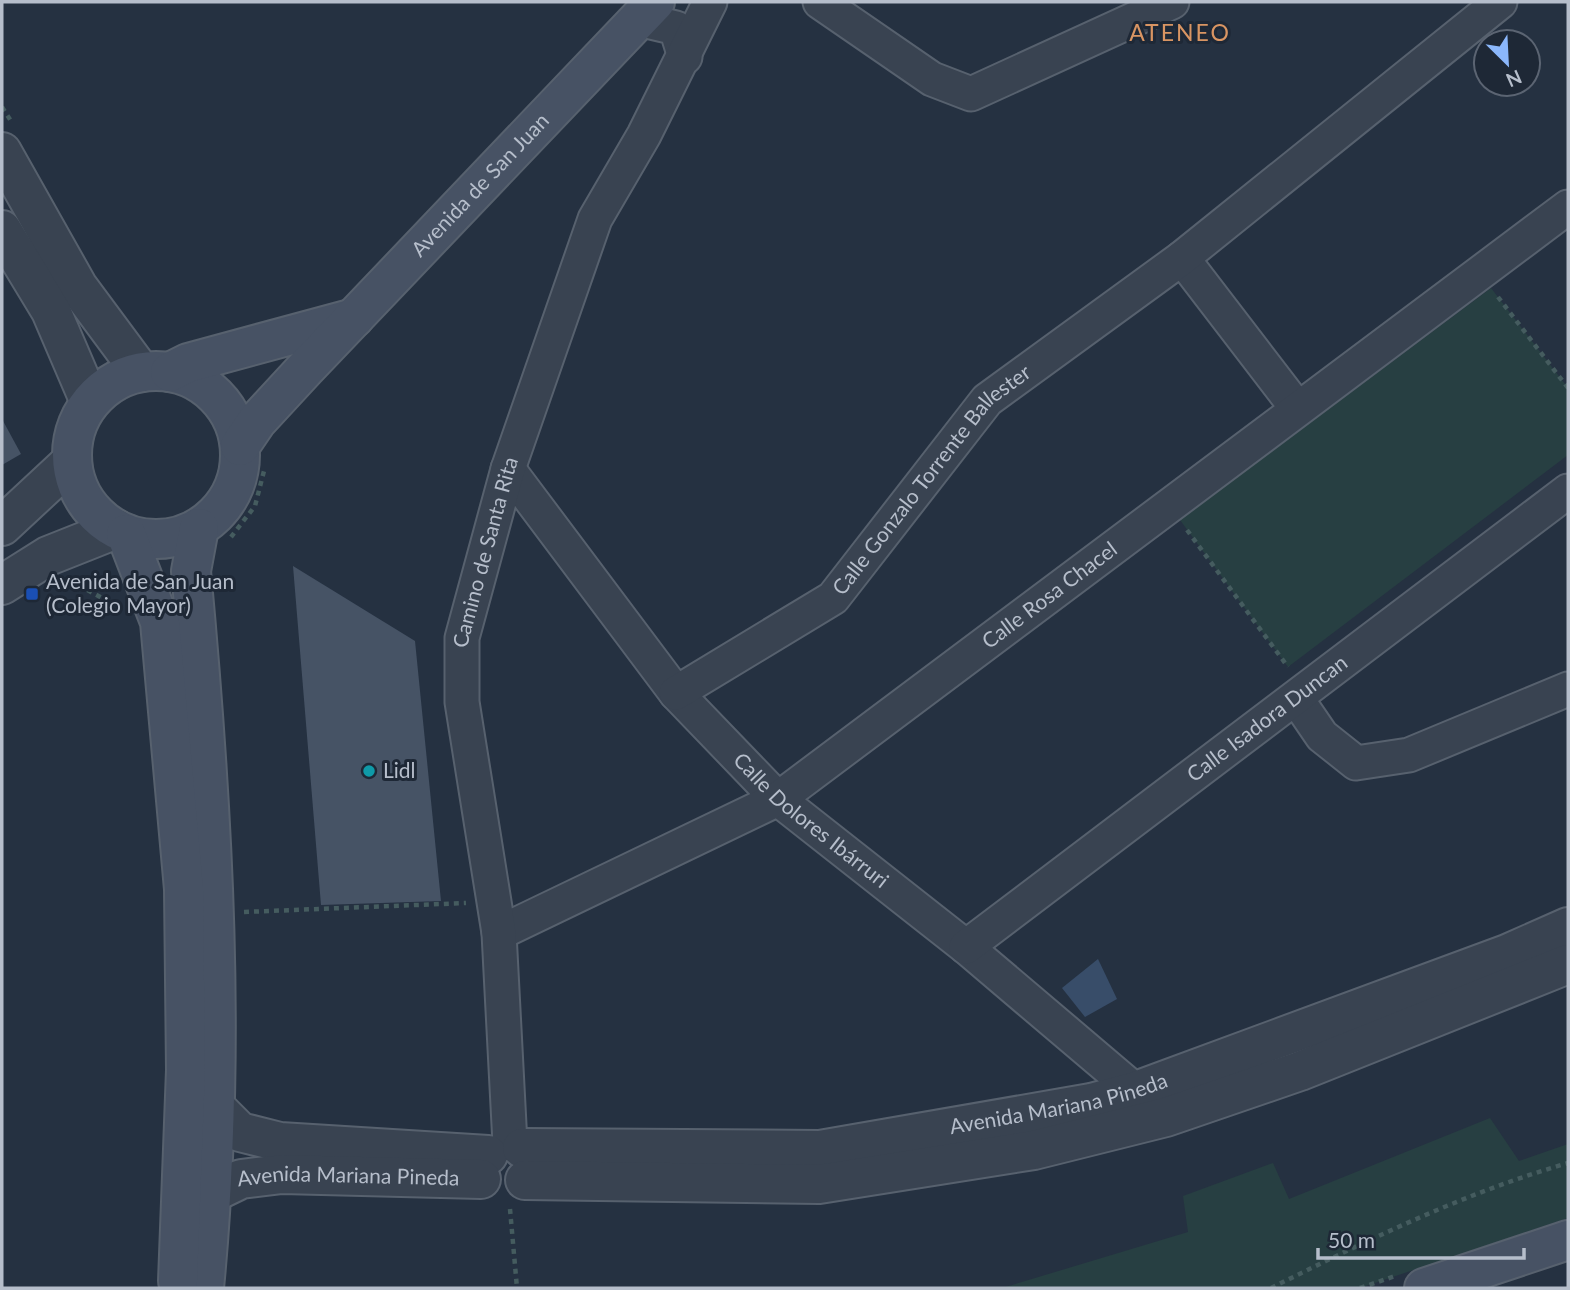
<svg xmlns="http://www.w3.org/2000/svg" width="1570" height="1290" font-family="Lato,sans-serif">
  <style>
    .green { fill: #273f42 }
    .water { fill: #384d69 }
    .building { fill: #465365 }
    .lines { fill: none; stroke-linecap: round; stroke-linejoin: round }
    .minor-casing { stroke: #57616e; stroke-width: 37 }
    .tertiary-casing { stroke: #57616e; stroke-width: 42 }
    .secondary-casing { stroke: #57616e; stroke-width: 42 }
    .path { stroke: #455c5f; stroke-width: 4.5; stroke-dasharray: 5 5; stroke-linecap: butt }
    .minor { stroke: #394351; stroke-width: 33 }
    .tertiary { stroke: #394351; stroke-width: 38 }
    .secondary { stroke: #475264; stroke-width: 38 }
    .transit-dot { fill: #1a4fb4; stroke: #1e2836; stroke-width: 2.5 }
    .culture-dot { fill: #0f9aa8; stroke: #1e2836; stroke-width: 2.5 }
    .labels { text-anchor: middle; stroke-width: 6; stroke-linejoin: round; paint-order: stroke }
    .street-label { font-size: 21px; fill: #b6becb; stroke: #1e2836 }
    .poi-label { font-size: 21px; fill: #b6becb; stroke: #1e2836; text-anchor: start }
    .neighbourhood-label { font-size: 23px; letter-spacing: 2px; fill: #d99563; stroke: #1e2836 }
  </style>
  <rect width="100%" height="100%" fill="#253141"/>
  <g class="green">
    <polygon points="1491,288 1568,388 1568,455 1288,667 1180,520"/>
    <polygon points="1490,1118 1519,1161 1568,1144 1568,1218 1360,1288 1002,1288 1188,1232 1183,1196 1273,1163 1289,1199"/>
  </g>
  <polygon class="water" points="1098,959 1117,999 1085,1017 1062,988"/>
  <g class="building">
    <polygon points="2,419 21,454 2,465"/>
    <polygon points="293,566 415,641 441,901 321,905"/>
  </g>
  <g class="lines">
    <defs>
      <g id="minor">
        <polyline points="820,2 932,79 971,94 1172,2"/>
        <polyline points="638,19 676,28 685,57"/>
        <polyline points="1182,258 1297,408"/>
        <path id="s1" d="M508,469L676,693L778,799L966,947L1151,1104"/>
        <path id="s2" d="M676,693L833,598L987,400L1182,258L1500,2"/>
        <polyline points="1296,698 1322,736 1356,763 1409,755 1568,689"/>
        <path id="s3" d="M499,933L778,799L1568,207"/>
        <path id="s4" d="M966,947L1568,491"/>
        <path id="s5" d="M510,1144L499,933L462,702V638L508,469L595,219L644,135L710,2"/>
      </g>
      <g id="tertiary">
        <polyline points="2,152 78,287 141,372"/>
        <polyline points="2,230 51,311 90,402"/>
        <polyline points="2,526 71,462"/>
        <polyline points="2,585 48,556 116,529"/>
        <polyline points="216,1108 240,1132 280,1142 488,1155"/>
        <path id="s6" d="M522,1148L820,1150L1091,1103L1136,1091L1507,954L1568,927"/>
        <polyline points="525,1180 819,1184 1034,1150 1166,1117 1300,1071 1568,964"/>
        <path id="s7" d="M210,1194L241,1179L282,1174L481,1179"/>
      </g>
      <g id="secondary">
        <circle cx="156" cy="455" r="84"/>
        <polyline points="170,372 188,363 354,318"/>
        <path id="s8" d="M240,446L257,421L305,369L655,2"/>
        <path d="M199,528L191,571C213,809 227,1050 204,1288"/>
        <polyline points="126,534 160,622 184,889 186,1070 178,1281"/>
        <polyline points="1424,1288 1568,1240"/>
      </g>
    </defs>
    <use href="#minor" class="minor-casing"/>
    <use href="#tertiary" class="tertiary-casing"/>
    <use href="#secondary" class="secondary-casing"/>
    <g class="path">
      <polyline points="2,107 11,121"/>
      <polyline points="1498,297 1568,388"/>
      <polyline points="1187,530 1288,667"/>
      <polyline points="231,537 255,506 265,467"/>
      <polyline points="69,585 76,584 117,606"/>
      <polyline points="244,912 466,903"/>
      <polyline points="510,1209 517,1288"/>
      <path d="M1271,1288C1368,1240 1464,1193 1568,1163"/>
      <polyline points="1360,1288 1395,1276"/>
    </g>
    <use href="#minor" class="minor"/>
    <use href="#tertiary" class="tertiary"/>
    <use href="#secondary" class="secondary"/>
  </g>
  <rect class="transit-dot" x="25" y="587" width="14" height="14" rx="3.5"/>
  <circle class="culture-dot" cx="369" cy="771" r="7"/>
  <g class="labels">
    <g class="street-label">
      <text dy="7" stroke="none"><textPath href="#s8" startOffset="355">Avenida de San Juan</textPath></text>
      <text dy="7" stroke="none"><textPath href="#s2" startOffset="338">Calle Gonzalo Torrente Ballester</textPath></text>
      <text dy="7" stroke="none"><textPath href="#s5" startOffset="598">Camino de Santa Rita</textPath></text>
      <text dy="7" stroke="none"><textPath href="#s3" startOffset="649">Calle Rosa Chacel</textPath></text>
      <text dy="7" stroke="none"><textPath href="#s4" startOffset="378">Calle Isadora Duncan</textPath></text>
      <text dy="7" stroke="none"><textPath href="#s1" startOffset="466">Calle Dolores Ibárruri</textPath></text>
      <text dy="7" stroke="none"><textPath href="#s6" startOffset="541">Avenida Mariana Pineda</textPath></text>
      <text dy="7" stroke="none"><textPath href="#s7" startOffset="142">Avenida Mariana Pineda</textPath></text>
    </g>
    <g class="poi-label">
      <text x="46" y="589">Avenida de San Juan<tspan x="46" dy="24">(Colegio Mayor)</tspan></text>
      <text x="383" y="778">Lidl</text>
    </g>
    <g class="neighbourhood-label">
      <text x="1180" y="41">ATENEO</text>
    </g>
  </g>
  <rect width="1570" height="1290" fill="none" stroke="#b6becb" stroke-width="7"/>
  <g transform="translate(1507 63) rotate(156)"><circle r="33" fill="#1e2836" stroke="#5b6472" stroke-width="2"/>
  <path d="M0-5L12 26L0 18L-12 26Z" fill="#8bb7fb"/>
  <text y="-10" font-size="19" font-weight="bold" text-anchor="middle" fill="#b6becb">N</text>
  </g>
  <path d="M1318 1248v10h206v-10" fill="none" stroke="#b6becb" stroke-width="3.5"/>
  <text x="1328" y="1248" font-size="21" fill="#b6becb" stroke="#1e2836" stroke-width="5" paint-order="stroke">50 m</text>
</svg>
